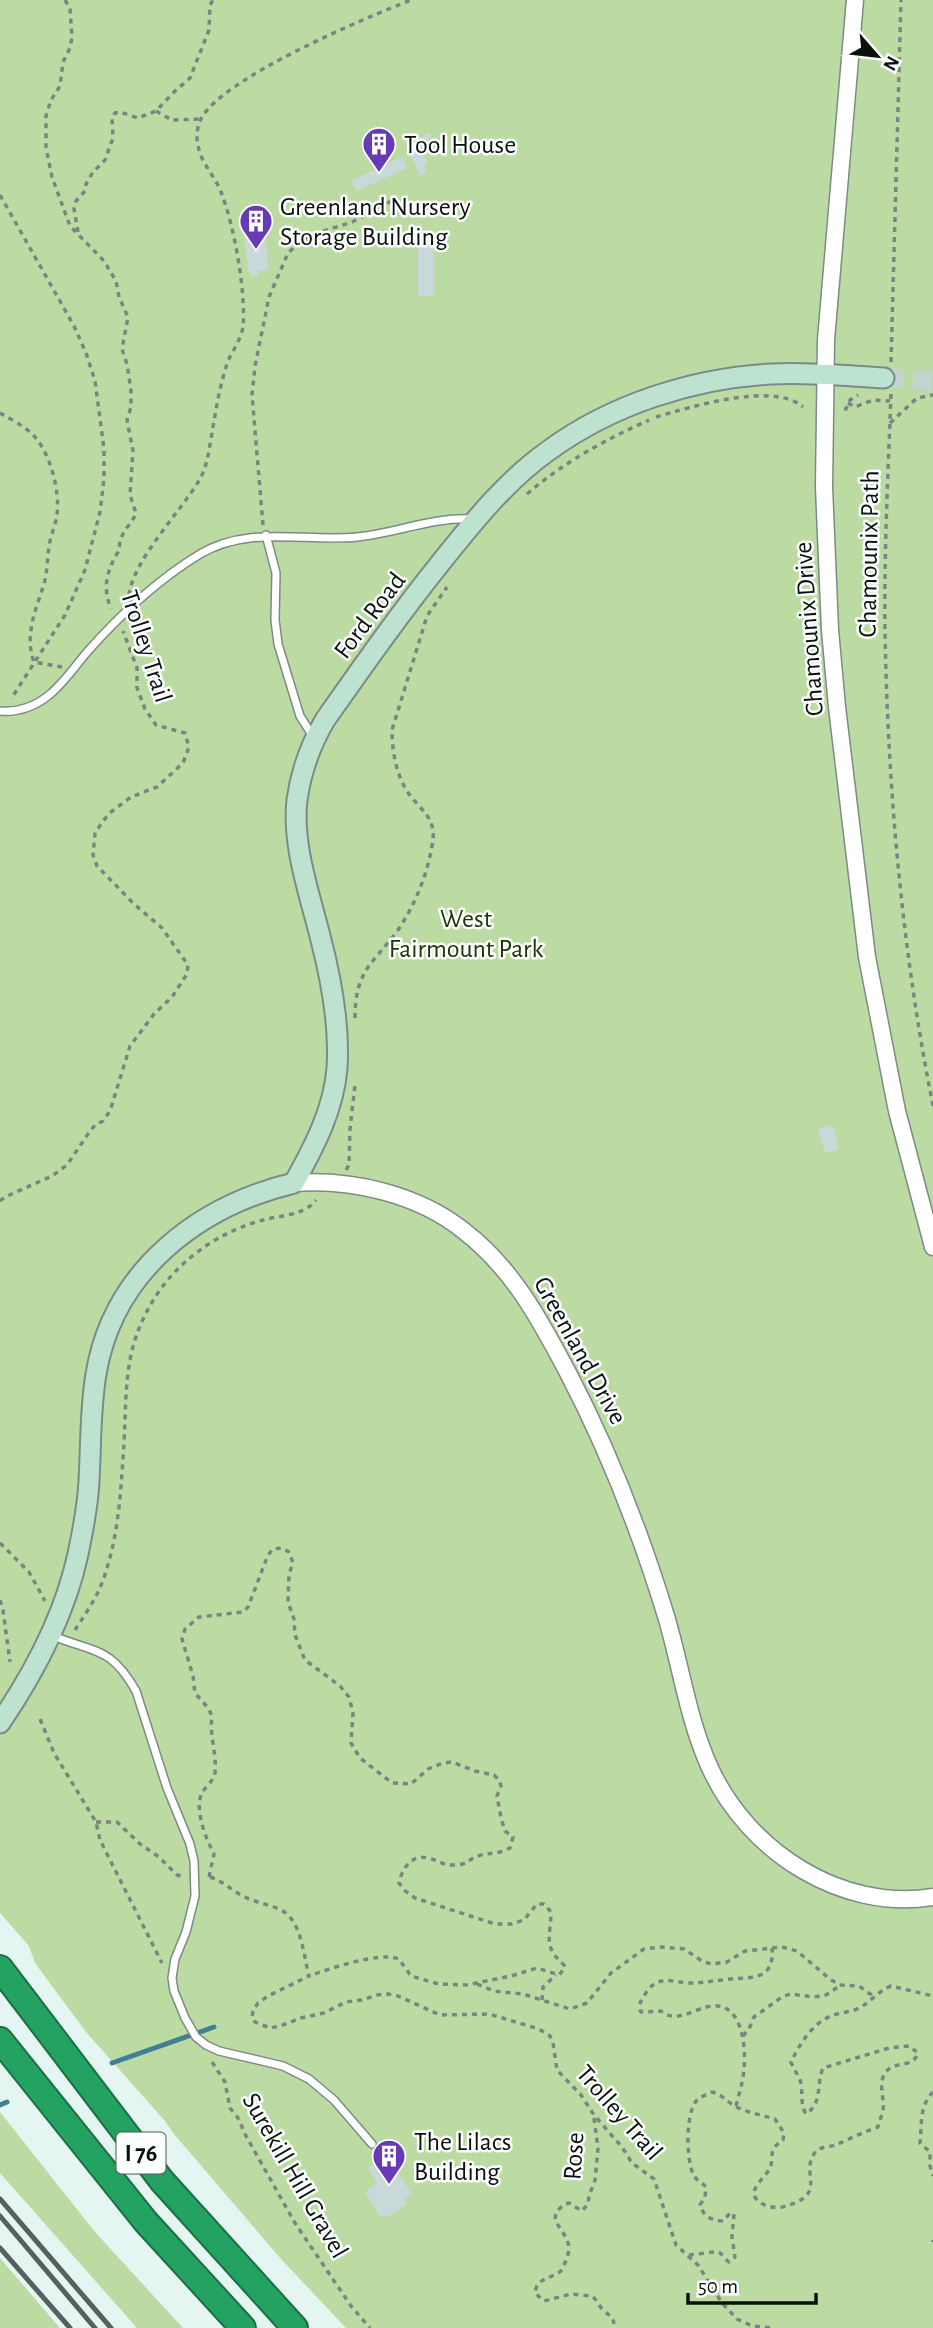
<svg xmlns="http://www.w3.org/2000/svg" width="933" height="2328" font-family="'Alegreya Sans',sans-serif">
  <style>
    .green { fill: #bcdba3 }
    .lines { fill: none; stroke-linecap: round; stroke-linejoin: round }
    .stream { stroke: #437f94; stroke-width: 5 }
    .building { fill: #c9d9da }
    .secondary-tunnel { stroke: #c4d3cf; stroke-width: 19; stroke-dasharray: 19 10; stroke-linecap: butt }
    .service-casing { stroke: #7c8b87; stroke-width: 10 }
    .tertiary-casing { stroke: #7c8b87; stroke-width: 19 }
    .secondary-casing { stroke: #7c8b87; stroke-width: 23 }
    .motorway-casing { stroke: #1b6f44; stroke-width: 28 }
    .path { stroke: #7a8582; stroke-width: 3.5; stroke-dasharray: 5 5; stroke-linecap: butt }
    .service { stroke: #fff; stroke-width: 7 }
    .tertiary { stroke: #fff; stroke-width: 16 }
    .secondary { stroke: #bde3d0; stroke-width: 19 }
    .motorway { stroke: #24a261; stroke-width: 24 }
    .rail { stroke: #56605d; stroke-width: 5 }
    .labels { text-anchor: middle; stroke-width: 5; stroke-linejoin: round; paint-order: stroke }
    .shield { fill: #fcfffe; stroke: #535856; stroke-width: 2 }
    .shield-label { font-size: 24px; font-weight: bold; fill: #0a100e }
    .poi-label { font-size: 26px; fill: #0a100e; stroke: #fcfffe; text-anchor: start }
    .street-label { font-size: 26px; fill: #0a100e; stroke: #fcfffe }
    .park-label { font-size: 26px; fill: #203507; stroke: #fcfffe }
  </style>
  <rect width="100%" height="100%" fill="#e5f5f1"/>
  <g class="green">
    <polygon points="0,0 933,0 933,2328 346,2328 281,2259 174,2134 165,2121 86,2032 35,1963 29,1946 0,1913"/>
    <polygon points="0,2112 95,2232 183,2328 137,2328 0,2173"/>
    <polygon points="0,2258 60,2328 0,2328"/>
  </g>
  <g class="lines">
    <g class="stream">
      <polyline points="112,2063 214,2027"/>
      <polyline points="0,2105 7,2102"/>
    </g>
  </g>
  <g class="building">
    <polygon points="430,132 432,137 418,144 428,164 424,166 427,172 420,176 406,146"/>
    <polygon points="402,157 407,168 356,191 352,180"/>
    <polygon points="265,230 268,270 258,271 258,276 251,277 251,271 248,271 244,232"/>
    <rect x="418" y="239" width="16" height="57"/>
    <polygon points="833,1125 839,1149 825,1153 818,1129"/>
    <polygon points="389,2154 399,2168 396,2170 412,2194 405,2199 408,2204 387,2217 380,2216 365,2192 377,2182 368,2168"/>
  </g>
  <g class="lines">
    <polyline class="secondary-tunnel" points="884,378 933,381"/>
    <defs>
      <g id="service">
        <polyline points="266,535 276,573 275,620 278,644 300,716 314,738"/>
        <path d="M0,711C17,713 36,706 49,695C64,683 75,666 88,651C120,615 159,579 200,554C249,525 304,542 357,537C396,533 432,517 472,519"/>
        <path d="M53,1636C96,1653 111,1647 136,1691L167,1788L190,1844L194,1861L195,1896L186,1932L175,1959L172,1978L174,1991L185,2018L196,2037L206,2045L219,2051L283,2066L309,2079L334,2100L372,2144"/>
      </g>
      <g id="tertiary">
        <polyline points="855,0 826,340 824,487 830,630 837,707 867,957 897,1111 933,1247"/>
        <path d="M294,1183C352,1179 418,1194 464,1231C512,1268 539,1318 567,1371C608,1449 640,1531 666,1616C681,1666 688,1720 710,1768C748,1851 841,1912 933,1897"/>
      </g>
      <path id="secondary" d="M0,1723C34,1673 65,1614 78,1554C83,1530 88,1505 89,1481C91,1445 90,1410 96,1374C113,1271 198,1206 294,1183C314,1147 334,1109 337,1068C340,1024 331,978 320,936C309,892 292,845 297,800C301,771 311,744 325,720C363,666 401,612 442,561C474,521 506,481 548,451C612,404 694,378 772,374C809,372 847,376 884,378"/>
      <g id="motorway">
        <polyline points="0,1968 162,2181 295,2328"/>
        <polyline points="0,2040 146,2222 243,2328"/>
      </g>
    </defs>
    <use href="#service" class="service-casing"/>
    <use href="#tertiary" class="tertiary-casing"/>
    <use href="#secondary" class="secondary-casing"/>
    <use href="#motorway" class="motorway-casing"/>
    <g class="path">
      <path d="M65,0L70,9L72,37L70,48L63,62L60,86L51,100L46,116V148L52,177L70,226L104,261L116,281L119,297L128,317L122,349L127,364L131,391V407L127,420L133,451L130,495L136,513C133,522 125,528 122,536C119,541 120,547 118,552C107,571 102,586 111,609"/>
      <polyline points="156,111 172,120 201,119"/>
      <polyline points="0,195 74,326 86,353 95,381 104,449 104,479 100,512 85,570 65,615 11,699"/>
      <polyline points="78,232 74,209 76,201 85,191 86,184 93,172 105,160 113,138 112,118 115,113 120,112 138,118 156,111 174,92 190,78 209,30 210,5 213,0"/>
      <polyline points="891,362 901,0"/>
      <path d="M891,394C888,473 884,553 885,632C888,791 902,950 933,1106"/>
      <polyline points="848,403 855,407 873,400 890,401"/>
      <polyline points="844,409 846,409 850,400 858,395"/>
      <path d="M0,413C10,419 23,425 32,434C50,451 60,490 57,515C56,523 52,532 50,541C47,555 48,570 44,584C36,609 24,636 34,662L62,667"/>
      <path d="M656,417C691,407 773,381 803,407"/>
      <polyline points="890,423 917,398 933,395"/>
      <path d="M527,494C564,462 605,440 649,420"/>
      <polyline points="263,525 252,395 255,366 269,297 288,253 301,241 321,232 352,222 397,198"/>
      <path d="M129,595C133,560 182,510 200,479C208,464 209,449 212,433C216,409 220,384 228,361C233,350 241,339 243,327C246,291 234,225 221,192C215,176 200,162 198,145C196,137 197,126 201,119C222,78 365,18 411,0"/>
      <path d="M355,1018C355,970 373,964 398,930C415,905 427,875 432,846C438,817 421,812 407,791C396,774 392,750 392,730L427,616L447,587"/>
      <polyline points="346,1170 349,1165 350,1129 355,1085"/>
      <polyline points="0,1201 5,1197 52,1176 67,1165 88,1134 95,1125 103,1121 110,1111 130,1046 154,1014 172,997 187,974 188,965 162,928 134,904 97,866 93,855 95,834 102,822 111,812 131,797 157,787 183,763 189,747 185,733 156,725 145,709 137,688 137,668 123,631"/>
      <polyline points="0,1543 29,1572 45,1601"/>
      <polyline points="0,1600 3,1610 10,1662"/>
      <path d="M75,1630C85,1614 97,1598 103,1580C119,1537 121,1488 124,1443C127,1388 123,1349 154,1299C177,1261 220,1231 263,1220C281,1215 304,1216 316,1200"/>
      <polyline points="40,1719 54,1753 96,1822 100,1840 162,1963"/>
      <polyline points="96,1822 117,1822 140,1844 159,1857 177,1875 184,1877"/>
      <path d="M209,1877L214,1854C206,1839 195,1812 201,1795C204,1787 214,1782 215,1772C217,1754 209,1735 212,1717L209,1709L195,1693L193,1676L182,1639L185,1629L199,1617L243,1612L248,1607L268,1555L273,1549L282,1548L289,1552L293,1563L289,1574L288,1602L294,1619L295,1635L305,1660L340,1686L349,1697L353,1713L351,1743L360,1758L392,1783L411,1784L428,1769L443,1763L452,1762L475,1771L494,1775L499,1780L501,1786L497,1796L501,1818L505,1831L513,1837L510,1848C497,1855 489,1852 478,1856C468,1859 469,1865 454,1865C444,1866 438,1860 428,1858C411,1854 402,1869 399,1883L404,1890L415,1898L495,1924H511L524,1920L537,1904H544L551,1912C551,1936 542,1946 564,1965L565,1968L559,1975L537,1968L511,1976L467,1985L439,1984L411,1976L399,1959C381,1951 328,1969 309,1976"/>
      <path d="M210,1877C223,1881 231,1890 243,1896C254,1902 267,1904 279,1909C302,1919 303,1954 309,1976L268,1996L258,2003L253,2011L252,2017L255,2022L270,2028L280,2026L301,2018L324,2013L346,2002L362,2000L377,1995L388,1994L398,1996L440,2015L489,2014L539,2029L550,2036L553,2043L557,2070L581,2095L594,2115L622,2147L632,2163L654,2179L676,2245L698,2265L722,2303L737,2319L752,2326L773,2328"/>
      <polyline points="477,1984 494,1991 523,1994 570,2009 587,2003 611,1973 644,1949 662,1947 684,1949 702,1961 711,1964 727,1962 745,1951 782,1947 797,1951 831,1980 841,1985 859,1986 873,1996"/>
      <polyline points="542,2000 543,1987 556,1975"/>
      <polyline points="743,2036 749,2029 754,2017 782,1997 790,1994 814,1997 826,1995 841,1985"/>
      <polyline points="212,2062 225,2082 230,2108 238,2118 246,2136 295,2223 351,2306 370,2328"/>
      <path d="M933,2092C919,2106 922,2125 920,2143L930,2152V2166L933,2176"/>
      <path d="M736,2106C739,2094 743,2082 744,2069C746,2048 743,2002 711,2006C693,2009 676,2024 661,2011L641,2012C638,2005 641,1999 646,1993C649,1988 653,1984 658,1982C668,1978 680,1983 690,1983C702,1983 711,1981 722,1980C747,1976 775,1984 772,1948"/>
      <path d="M594,2118L598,2148L595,2180L589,2196L588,2204L582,2211L569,2203L565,2204C544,2219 563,2226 568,2243C571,2252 565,2263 561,2271C551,2279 537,2277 535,2293L544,2301L571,2294L592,2296C597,2300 599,2306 603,2310C610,2316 615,2318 614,2328"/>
      <polyline points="933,2240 933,2242"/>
      <path d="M689,2255C696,2255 716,2250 720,2253C723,2255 725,2259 729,2262L735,2257L732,2237L734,2214L730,2213L723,2221C712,2221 703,2216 700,2205L705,2197L706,2187C702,2182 697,2181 694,2176C686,2161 685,2113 697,2100C701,2097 707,2094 712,2092C722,2094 727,2102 736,2107C749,2113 762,2115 775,2119L784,2133L783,2140C780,2142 777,2144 775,2147C770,2153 773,2161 770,2168C765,2179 743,2192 761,2203C767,2207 775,2208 782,2207C830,2195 800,2175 814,2154C819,2145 830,2148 838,2144C851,2138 864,2132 878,2127C879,2121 882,2116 883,2110C885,2098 877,2083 886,2072C895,2060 913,2069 918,2053L909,2046L889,2048L823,2068C816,2084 823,2103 806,2114C800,2104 803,2095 801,2084C800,2077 794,2070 791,2062C801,2042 814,2020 837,2014C844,2012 852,2012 859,2008C871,2002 878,1991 891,1986L933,1996"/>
    </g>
    <use href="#service" class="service"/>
    <use href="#tertiary" class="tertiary"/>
    <use href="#secondary" class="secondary"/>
    <use href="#motorway" class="motorway"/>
    <g class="rail">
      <polyline points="0,2199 111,2328"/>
      <polyline points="0,2216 95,2328"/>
      <polyline points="0,2248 70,2328"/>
    </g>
  </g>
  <defs>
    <symbol id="building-pin" viewBox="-11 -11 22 30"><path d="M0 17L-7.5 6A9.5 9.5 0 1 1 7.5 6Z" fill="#673bb3" stroke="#fcfffe"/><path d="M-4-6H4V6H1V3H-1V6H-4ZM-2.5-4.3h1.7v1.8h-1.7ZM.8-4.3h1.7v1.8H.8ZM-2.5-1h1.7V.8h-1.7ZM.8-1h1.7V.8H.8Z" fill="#fff"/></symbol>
  </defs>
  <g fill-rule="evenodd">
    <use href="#building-pin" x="360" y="125" width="38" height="52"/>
    <use href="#building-pin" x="237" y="202" width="38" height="52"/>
    <use href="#building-pin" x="370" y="2137" width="38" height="52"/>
  </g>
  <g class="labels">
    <rect class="shield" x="116.5" y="2132.5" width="49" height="41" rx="5"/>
    <g class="shield-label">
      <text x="141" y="2161">I 76</text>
    </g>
    <g class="poi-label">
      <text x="404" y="153">Tool House</text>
      <text x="280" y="215">Greenland Nursery<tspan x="280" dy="30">Storage Building</tspan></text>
      <text x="414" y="2150">The Lilacs<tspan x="414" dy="30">Building</tspan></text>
    </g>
    <g class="street-label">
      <text transform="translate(868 554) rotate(-89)" y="9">Chamounix Path</text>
      <text transform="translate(369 615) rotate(-53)" y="9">Ford Road</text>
      <text transform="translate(808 629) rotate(-94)" y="9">Chamounix Drive</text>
      <text transform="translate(147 646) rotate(72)" y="9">Trolley Trail</text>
      <text transform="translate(581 1350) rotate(61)" y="9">Greenland Drive</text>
      <text transform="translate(620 2112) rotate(49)" y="9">Trolley Trail</text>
      <text transform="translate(573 2156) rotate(-86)" y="9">Rose</text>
      <text transform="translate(296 2175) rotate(60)" y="9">Surekill Hill Gravel</text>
    </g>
    <g class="park-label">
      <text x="466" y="927">West<tspan x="466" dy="30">Fairmount Park</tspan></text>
    </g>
  </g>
  <g transform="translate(877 56) rotate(118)" stroke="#fcfffe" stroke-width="5" paint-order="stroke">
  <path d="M0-5L12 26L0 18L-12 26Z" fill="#0a100e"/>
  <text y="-10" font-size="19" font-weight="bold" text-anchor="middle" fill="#0a100e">N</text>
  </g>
  <path d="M688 2293v10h128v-10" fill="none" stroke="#0a100e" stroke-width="3.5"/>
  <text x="698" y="2293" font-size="21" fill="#0a100e" stroke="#fcfffe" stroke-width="5" paint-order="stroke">50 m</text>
</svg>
